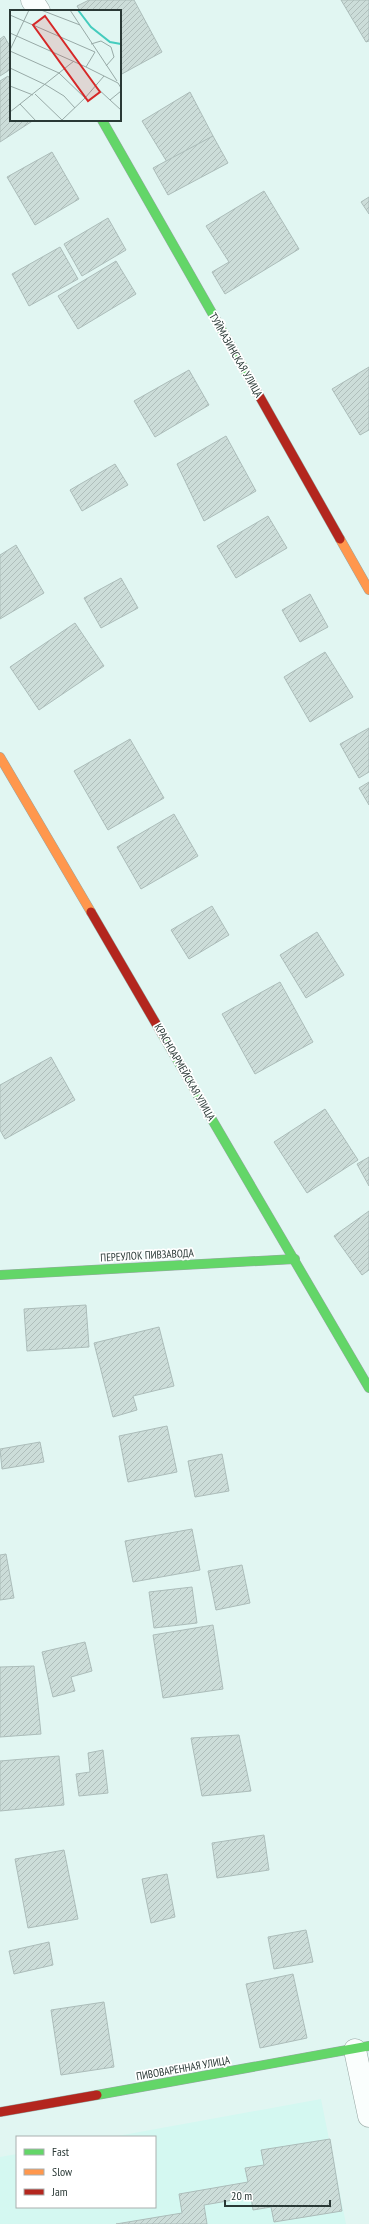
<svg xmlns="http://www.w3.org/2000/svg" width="369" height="2224" font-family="'PT Sans Narrow',sans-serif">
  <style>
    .built { fill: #d4f8f1 }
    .building { fill: url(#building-hatch); stroke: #acbdba }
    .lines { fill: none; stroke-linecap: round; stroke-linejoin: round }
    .street-casing { stroke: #97a7a4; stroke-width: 23 }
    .fast-casing { stroke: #97a7a4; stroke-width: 10 }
    .slow-casing { stroke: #97a7a4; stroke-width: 10 }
    .jam-casing { stroke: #97a7a4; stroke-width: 10 }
    .street { stroke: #fafefd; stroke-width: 22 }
    .fast { stroke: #63d668; stroke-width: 9 }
    .slow { stroke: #ff974d; stroke-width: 9 }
    .jam { stroke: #b3261e; stroke-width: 9 }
    .labels { text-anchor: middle; stroke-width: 3.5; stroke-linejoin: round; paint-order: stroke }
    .street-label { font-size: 11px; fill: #2a3936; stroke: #fff }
    .inset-river { fill: none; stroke: #45ccbe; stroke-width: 2 }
    .inset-road { fill: none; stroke: #98aaa7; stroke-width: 1 }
    .view { fill: #d62828; fill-opacity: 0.15; stroke: #d62828; stroke-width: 2 }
    .inset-edge { fill: none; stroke: #2a3936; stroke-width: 2 }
  </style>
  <defs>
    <pattern id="building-hatch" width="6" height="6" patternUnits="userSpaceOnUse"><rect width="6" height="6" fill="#ccddd9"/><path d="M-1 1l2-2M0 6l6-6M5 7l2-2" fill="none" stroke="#afbebb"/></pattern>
  </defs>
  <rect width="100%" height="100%" fill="#e1f6f2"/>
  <polygon class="built" points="321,2099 346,2224 0,2224 0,2157 17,2154 17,2207 155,2207 155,2137 112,2137"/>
  <g class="building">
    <polygon points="89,0 134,0 162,52 120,75 120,11 80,11 77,6"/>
    <polygon points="341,0 369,0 369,41 366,42"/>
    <polygon points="4,36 11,48 11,69 0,76 0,39"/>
    <polygon points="8,76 11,80 11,120 34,120 0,142 0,81"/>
    <polygon points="190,92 213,136 167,162 142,121"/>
    <polygon points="213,136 228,163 168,195 153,168"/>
    <polygon points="52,152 79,199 35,225 7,177"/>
    <polygon points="264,191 299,249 225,294 212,272 229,262 206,226"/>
    <polygon points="369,197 369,214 361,202"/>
    <polygon points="108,218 126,250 82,276 64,244"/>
    <polygon points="60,247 78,279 29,306 12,274"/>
    <polygon points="116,261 136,294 78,329 58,296"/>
    <polygon points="369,367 369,430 360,435 332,389"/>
    <polygon points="189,370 209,405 155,437 134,401"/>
    <polygon points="226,436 256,491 204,521 177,464"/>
    <polygon points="115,464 128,485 82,511 70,490"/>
    <polygon points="268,516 287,548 236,578 217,546"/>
    <polygon points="16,545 44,593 0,619 0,555"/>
    <polygon points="121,578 138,608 101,628 84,598"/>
    <polygon points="310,594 328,627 300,642 282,610"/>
    <polygon points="75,623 104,666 39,710 10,667"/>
    <polygon points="325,652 353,697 310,722 284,677"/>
    <polygon points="369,728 369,772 359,778 340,744"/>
    <polygon points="130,739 164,798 108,830 74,771"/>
    <polygon points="369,782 369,805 359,788"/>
    <polygon points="174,814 198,856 141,889 117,847"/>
    <polygon points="212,906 229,935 189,959 171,930"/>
    <polygon points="317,932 344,975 306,998 280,955"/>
    <polygon points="280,982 313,1042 255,1074 222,1014"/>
    <polygon points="51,1057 75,1100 5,1139 0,1130 0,1085"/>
    <polygon points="325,1109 358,1160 307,1193 274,1142"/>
    <polygon points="369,1157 369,1186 357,1164"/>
    <polygon points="369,1211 369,1270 362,1275 334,1236"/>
    <polygon points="86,1305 89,1347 27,1351 24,1309"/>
    <polygon points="159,1327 174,1386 133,1396 137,1410 113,1417 94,1343"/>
    <polygon points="167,1426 177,1472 128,1482 119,1436"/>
    <polygon points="40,1442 44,1462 2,1469 0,1449"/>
    <polygon points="222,1454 229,1491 195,1497 188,1461"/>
    <polygon points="192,1529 200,1570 133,1582 125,1541"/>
    <polygon points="6,1554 14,1598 0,1600 0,1555"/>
    <polygon points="242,1565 250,1603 216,1610 208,1571"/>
    <polygon points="192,1587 197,1623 154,1628 149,1592"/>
    <polygon points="213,1625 223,1689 163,1698 153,1635"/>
    <polygon points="85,1642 92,1671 71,1677 75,1691 53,1697 42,1652"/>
    <polygon points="34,1666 41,1734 0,1737 0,1667"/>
    <polygon points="239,1735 251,1791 202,1796 191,1738"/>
    <polygon points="103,1750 108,1793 79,1796 76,1774 90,1772 88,1753"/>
    <polygon points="59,1756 64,1805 0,1811 0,1761"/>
    <polygon points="264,1835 269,1870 217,1878 212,1843"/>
    <polygon points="64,1850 78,1919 28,1928 15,1859"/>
    <polygon points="167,1874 175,1917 151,1923 142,1879"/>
    <polygon points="306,1930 313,1962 274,1969 268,1937"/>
    <polygon points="49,1942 53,1965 14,1974 9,1951"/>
    <polygon points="293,1974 307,2038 260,2048 246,1984"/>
    <polygon points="104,2002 114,2067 61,2075 51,2010"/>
    <polygon points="330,2139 342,2211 274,2222 271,2207 253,2210 251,2197 204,2205 207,2224 116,2224 182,2213 179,2194 248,2182 245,2168 264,2165 261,2150"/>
  </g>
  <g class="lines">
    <defs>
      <g id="street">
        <polyline points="32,0 39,11"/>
        <polyline points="355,2050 369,2116"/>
      </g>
      <g id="fast">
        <polyline points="102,120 252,383"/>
        <polyline points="162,1034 369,1388"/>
        <polyline points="0,1275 295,1259"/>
        <polyline points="97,2095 369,2046"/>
      </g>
      <g id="slow">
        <polyline points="340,539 369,590"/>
        <polyline points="0,757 91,912"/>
      </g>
      <g id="jam">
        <polyline points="252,383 340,539"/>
        <polyline points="91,912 162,1034"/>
        <polyline points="0,2112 97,2095"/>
      </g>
    </defs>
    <use href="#street" class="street-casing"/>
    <use href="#fast" class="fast-casing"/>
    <use href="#slow" class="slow-casing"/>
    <use href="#jam" class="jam-casing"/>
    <use href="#street" class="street"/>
    <use href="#fast" class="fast"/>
    <use href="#slow" class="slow"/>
    <use href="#jam" class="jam"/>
  </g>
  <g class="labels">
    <g class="street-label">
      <text transform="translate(236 355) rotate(60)" y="4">ТУЙМАЗИНСКАЯ УЛИЦА</text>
      <text transform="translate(185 1072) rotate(60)" y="4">КРАСНОАРМЕЙСКАЯ УЛИЦА</text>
      <text transform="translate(147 1255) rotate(-3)" y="4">ПЕРЕУЛОК ПИВЗАВОДА</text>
      <text transform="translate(183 2068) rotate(-10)" y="4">ПИВОВАРЕННАЯ УЛИЦА</text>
    </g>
  </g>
  <g transform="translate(10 10)">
    <rect width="111" height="111" fill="#e1f6f2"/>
    <path class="inset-river" d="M68,0L81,17L100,32L111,34"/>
    <path class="inset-road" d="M31,0L70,15M60,0L107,71M0,5L85,42L76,57M0,23L76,57L108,73L111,78M81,34L91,31L101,37L104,47L96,56M0,40L19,0M0,41L49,63L75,88L94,66M0,58L36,75L54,86L65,98M0,76L23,85M86,77L100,90M111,81L100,90L111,100M25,84L53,111M10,94L26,111M0,102L64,51M52,110L75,88"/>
    <path class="view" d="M35,6L90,82L78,91L23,15Z"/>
    <rect width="111" height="111" class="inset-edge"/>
  </g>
  <rect x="16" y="2136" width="140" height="72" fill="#ffffff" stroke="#aab0af"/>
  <rect x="24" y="2149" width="20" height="6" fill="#63d668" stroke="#aab0af"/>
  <text x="52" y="2156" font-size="12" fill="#2a3936">Fast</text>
  <rect x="24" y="2169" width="20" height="6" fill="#ff974d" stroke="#aab0af"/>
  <text x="52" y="2176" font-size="12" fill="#2a3936">Slow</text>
  <rect x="24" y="2189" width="20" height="6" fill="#b3261e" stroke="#aab0af"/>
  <text x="52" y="2196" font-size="12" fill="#2a3936">Jam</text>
  <path d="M225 2200v6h105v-6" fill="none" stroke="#2a3936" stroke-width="2"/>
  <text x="231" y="2200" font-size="12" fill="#2a3936" stroke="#ffffff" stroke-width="3" paint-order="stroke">20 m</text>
</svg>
